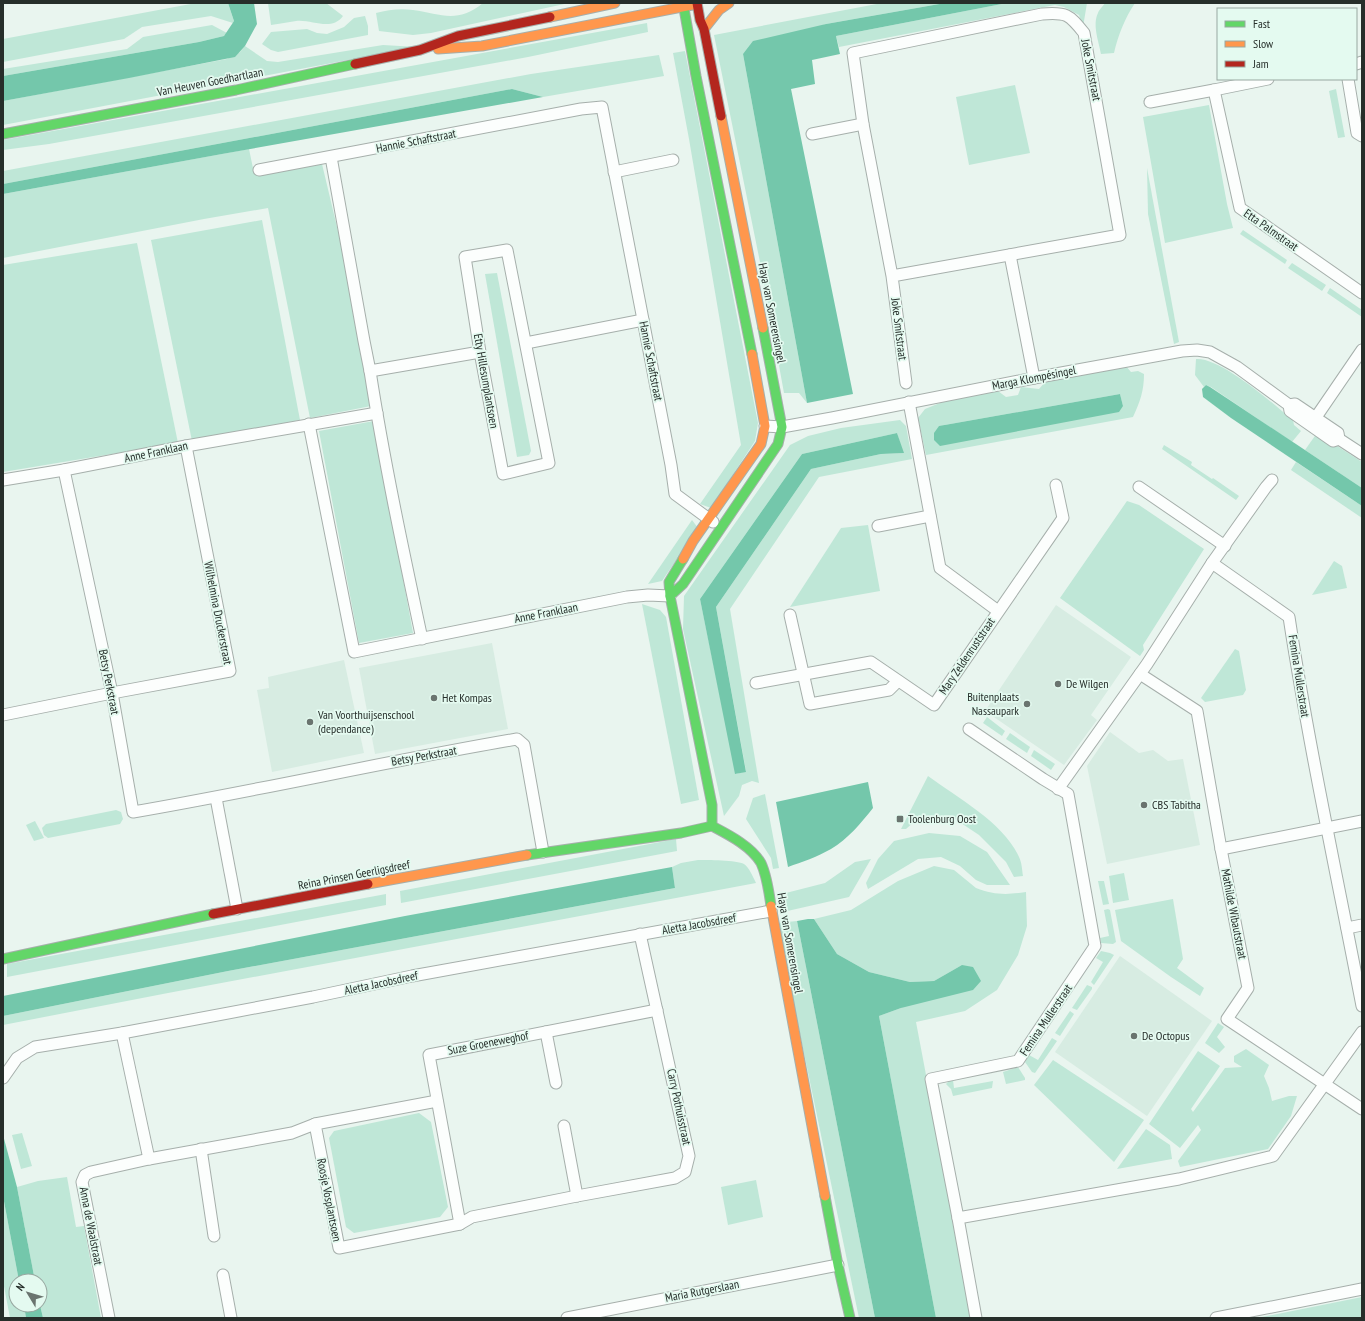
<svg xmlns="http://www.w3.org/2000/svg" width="1365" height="1321" font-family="'PT Sans Narrow',sans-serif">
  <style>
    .built { fill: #d7ece2 }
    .green { fill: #bfe7d7; fill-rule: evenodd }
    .water { fill: #74c7ab }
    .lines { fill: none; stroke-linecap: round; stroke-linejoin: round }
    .street-casing { stroke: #a6afab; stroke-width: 13 }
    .fast-casing { stroke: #a6afab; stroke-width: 11 }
    .slow-casing { stroke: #a6afab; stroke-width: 11 }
    .jam-casing { stroke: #a6afab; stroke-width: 11 }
    .street { stroke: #fcfefd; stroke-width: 11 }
    .fast { stroke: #63d668; stroke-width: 9 }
    .slow { stroke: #ff974d; stroke-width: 9 }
    .jam { stroke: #b3261e; stroke-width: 9 }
    .poi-dot { fill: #6a746f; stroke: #e4faf0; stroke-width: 1.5 }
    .labels { text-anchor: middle; stroke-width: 3.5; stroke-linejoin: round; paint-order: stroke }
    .street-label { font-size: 12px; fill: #262e2a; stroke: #e4faf0 }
    .poi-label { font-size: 12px; fill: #262e2a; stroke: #e4faf0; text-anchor: start }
  </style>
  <rect width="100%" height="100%" fill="#e9f5ef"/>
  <g class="built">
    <polygon points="1056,605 1131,657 1091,715 1097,720 1064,765 985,711"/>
    <polygon points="492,643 508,729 375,754 359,668"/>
    <polygon points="344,660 364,753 272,772 257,690 269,688 268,677"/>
    <polygon points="1110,732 1139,753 1153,750 1168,761 1183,759 1200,845 1107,864 1087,766"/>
    <polygon points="1120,956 1212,1021 1147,1116 1055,1052"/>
  </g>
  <g class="green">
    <polygon points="196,3 228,3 234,21 233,23 211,16 142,27 124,39 3,62 3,39"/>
    <path d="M268,3H326L343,16C331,32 312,19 296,21C288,22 280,24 271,25Z"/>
    <path d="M483,3H569L431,33L413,35L379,31L376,13C388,10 400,8 413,10C441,14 457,24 483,3Z"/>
    <polygon points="882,3 945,3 826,24 743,54 807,403 799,393 784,393 762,272 714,35"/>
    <polygon points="1007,3 1087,3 1083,27 1079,15 1064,7 1055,5 839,47 836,36"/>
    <path d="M1105,3H1135C1125,18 1118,35 1114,53L1101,54C1099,42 1092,25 1098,13C1099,10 1103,6 1105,3Z"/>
    <polygon points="365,16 368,26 368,35 278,52 271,50 262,44 271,32 307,29 317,33 327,34 344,27 354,18"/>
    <polygon points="647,23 648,32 528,57 49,144 3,150 3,140"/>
    <polygon points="212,25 227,33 224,36 199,42 3,76 3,69 127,49 143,37"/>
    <polygon points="383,45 417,47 3,125 3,101 227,59 240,52 245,46 267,61 278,62"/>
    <polygon points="685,51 758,423 755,441 711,508 700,504 741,445 689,139 673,53"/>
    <polygon points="659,55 664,76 543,97 512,89 3,184 3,171 531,74"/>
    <polygon points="1015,85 1030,153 969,165 956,97"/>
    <polygon points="1336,89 1345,137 1338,138 1329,91"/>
    <polygon points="1209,105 1227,204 1233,228 1165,243 1143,117"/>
    <polygon points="249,149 254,173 322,164 347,269 371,406 310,418 268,208 204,219 3,258 3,194"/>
    <polygon points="1147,168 1179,342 1174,344 1148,214"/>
    <polygon points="262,220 300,420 192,441 151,240"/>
    <polygon points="1243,230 1287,260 1285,264 1240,234"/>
    <polygon points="137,243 178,443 3,472 3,265"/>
    <polygon points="1292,263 1326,285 1322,291 1288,268"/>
    <polygon points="497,273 531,451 529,455 517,457 485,274"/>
    <polygon points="1330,288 1362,310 1362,317 1327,293"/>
    <path d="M1196,359C1221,357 1273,404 1293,420L1294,425L1301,431L1292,442L1211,387L1206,385L1204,387L1195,375Z"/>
    <path d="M1125,365L1131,372L1138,371L1144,374C1144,391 1140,402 1133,417L926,455L918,418L925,409L945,401L998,391L1006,397L1018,395L1021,387L1039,389L1046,381ZM1120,394L1123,406L939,426Z"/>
    <path d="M900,420L906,426L912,459L819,477L730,609L759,783L752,781L742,785L739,796L724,816L683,629L684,596L790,445L808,436L841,428ZM897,433L903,453L881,454L811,469L716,607L746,771L736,774L700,599L802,454Z"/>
    <polygon points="374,421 413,633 359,643 319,431"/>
    <polygon points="1317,433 1362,462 1362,488 1305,450"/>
    <polygon points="1164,445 1192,462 1191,465 1212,479 1213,478 1239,496 1236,500 1162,449"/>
    <polygon points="1296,462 1362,506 1362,518 1291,470"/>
    <polygon points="1127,501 1139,505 1204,549 1143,645 1144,650 1140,656 1060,598"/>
    <polygon points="692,520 698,528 662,581 648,584"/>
    <polygon points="868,525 880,591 790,607 841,528"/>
    <polygon points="1334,561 1342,566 1347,588 1312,595"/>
    <polygon points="642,604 660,610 666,617 699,800 681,804"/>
    <polygon points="1235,649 1239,651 1246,690 1243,695 1205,702 1201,698"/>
    <polygon points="987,717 1005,731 1002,736 983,723"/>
    <polygon points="1010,733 1030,747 1027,753 1006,739"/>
    <polygon points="1034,750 1055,764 1051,770 1031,756"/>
    <path d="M928,776C958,798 1004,823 1019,857C1022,863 1022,870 1023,876L1014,877L1006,862L979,835L955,819L944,816L924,818L915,821L906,829H901Z"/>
    <polygon points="765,794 779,868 773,869 771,858 746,819 753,798"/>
    <polygon points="116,810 121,812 123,819 120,824 48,838 44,835 42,828 46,824"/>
    <polygon points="35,821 44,838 34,841 26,825"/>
    <polygon points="929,833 960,836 987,852 1010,885 987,885 976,880 960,866 941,857 918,859 868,889 866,883 878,859 894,841"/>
    <polygon points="676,839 677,851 401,903 400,891"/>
    <polygon points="871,859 849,897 783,912 778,895 825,883 855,862"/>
    <path d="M698,860C707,860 737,860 744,864C749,867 753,877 756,883L168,993L3,1025V1016L228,971L675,888L672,867L681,863Z"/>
    <path d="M934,866L954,870L976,888C994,895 1007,895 1026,892L1027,926L1018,955L997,990L965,1011L916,1022L972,1318H936L879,1016L901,1008L962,965L934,981L910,982L869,972L837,954L814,919L851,910L898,881Z"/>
    <polygon points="1124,873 1129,900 1113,903 1109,876"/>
    <polygon points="1098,881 1104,881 1109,904 1103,905"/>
    <polygon points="386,894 386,905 7,977 7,964"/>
    <polygon points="1173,899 1183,959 1177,968 1204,988 1200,996 1171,977 1121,941 1115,910"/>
    <polygon points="1108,909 1110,910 1116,942 1113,944 1101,943 1100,938 1109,936 1104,910"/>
    <polygon points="797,921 875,1318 859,1318 777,923"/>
    <polygon points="1101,951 1110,953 1114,955 1094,985 1091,982 1103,962 1096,958"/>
    <polygon points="1087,985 1092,987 1092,989 1077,1010 1072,1008"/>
    <polygon points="1070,1011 1074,1014 1060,1036 1055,1033"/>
    <polygon points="1218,1023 1224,1027 1217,1037 1225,1047 1219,1053 1205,1043"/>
    <polygon points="1052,1038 1057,1041 1035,1073 1032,1072 1025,1062 1029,1055 1038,1060"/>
    <polygon points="1246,1049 1269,1065 1264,1076 1269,1088 1272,1101 1289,1096 1297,1096 1291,1116 1268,1149 1180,1167 1178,1161 1201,1130 1198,1125 1180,1148 1149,1124 1198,1051 1220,1066 1191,1109 1193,1112 1225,1068 1242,1067 1234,1062 1234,1056"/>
    <polygon points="1053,1060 1144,1120 1114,1162 1034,1085"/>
    <polygon points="1018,1067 1025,1078 1025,1080 1006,1084 1003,1072"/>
    <polygon points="950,1080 953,1080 954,1088 993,1081 992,1088 953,1096 951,1089 946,1084"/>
    <polygon points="419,1113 431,1122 448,1207 440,1217 354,1233 346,1227 329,1138 334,1131"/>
    <polygon points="1146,1129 1170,1145 1172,1159 1117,1169"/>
    <polygon points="22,1133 32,1166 21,1169 12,1135"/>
    <polygon points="67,1177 76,1227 84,1226 101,1318 43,1318 40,1305 40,1281 35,1281 17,1187 38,1181"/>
    <polygon points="756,1180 763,1217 728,1225 721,1187"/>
    <polygon points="3,1196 19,1281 16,1281 16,1305 24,1305 26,1318 10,1318 3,1281"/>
    <polygon points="1362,1297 1362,1318 1257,1318"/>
  </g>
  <g class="water">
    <polygon points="228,3 254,3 257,24 245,46 235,57 129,78 3,101 3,76 199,42 224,36 234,21"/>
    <polygon points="945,3 1007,3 836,36 840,54 812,60 815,84 791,89 853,394 807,403 743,54 753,41 826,24"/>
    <polygon points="512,89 543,97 222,154 3,194 3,184"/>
    <polygon points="1206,385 1210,387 1362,488 1362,506 1231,418 1203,397 1202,389"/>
    <polygon points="1120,394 1123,406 1119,412 940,446 934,440 934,433 939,426"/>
    <polygon points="897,433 904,453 881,454 811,469 716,607 746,772 735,774 700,599 802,454"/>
    <path d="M868,782L873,808C861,823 848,839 831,849C817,857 802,862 788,867L776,802Z"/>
    <polygon points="672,867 675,888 228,971 3,1016 3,996 405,916"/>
    <polygon points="808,919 814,919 837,954 869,972 910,982 934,981 962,965 973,967 981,981 973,990 901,1008 879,1016 936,1318 875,1318 797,921"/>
    <polygon points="3,1135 17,1187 35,1281 19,1281 3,1196"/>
    <polygon points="24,1305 40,1305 43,1318 26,1318"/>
  </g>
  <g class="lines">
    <defs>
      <g id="street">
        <polyline points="1356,64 1362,62"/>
        <polyline points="1268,79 1214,90 1240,208 1362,293"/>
        <polyline points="1348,79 1357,133 1362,136"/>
        <polyline points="1150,102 1214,90"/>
        <polyline points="812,134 863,124"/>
        <polyline points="331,157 364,341 370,371 480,352"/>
        <polyline points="259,170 581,109 602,107 671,465 675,494 713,522"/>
        <polyline points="614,172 673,160"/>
        <polygon points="507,250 549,463 503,474 480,352 465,257"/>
        <polyline points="1010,255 1034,378"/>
        <path d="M892,276L863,124L853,53L1042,14C1066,12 1069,14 1084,33L1120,235L892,276L906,383"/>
        <polyline points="526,343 643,320"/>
        <path d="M370,371C384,461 403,550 422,639"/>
        <polyline points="909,402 940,568 998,611"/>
        <polyline points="1289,405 1295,404 1338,433 1339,439 1362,454"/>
        <polyline points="1312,423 1362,350"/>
        <polyline points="309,424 354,652 627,597 648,595 670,596"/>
        <polyline points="765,426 782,427 832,418 1034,378 1182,351 1197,350 1210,352 1237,367 1289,405 1290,411 1333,441 1339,439"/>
        <path d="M64,470L112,693L133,812C261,790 388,761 517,739L524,745L543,852"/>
        <polyline points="3,480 64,470 186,446 377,413"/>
        <polyline points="1139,487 1225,546"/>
        <polyline points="878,526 930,516"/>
        <path d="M1212,563L1289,617C1309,747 1337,876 1362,1006"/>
        <polyline points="790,615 810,704 889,690 898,681"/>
        <polyline points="1140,674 1197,711 1221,849 1248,988 1227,1019 1362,1109"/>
        <polyline points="756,683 871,662 934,705 1063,518 1056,485"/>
        <polyline points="3,715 112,693 230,671 186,446"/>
        <polyline points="969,729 1043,779 1068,794 1095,946 1018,1061 931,1079 958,1218 1179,1179 1273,1156 1362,1032"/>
        <polyline points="1058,789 1147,664 1212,563 1266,487 1272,480"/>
        <polyline points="216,798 237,909"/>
        <polyline points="1221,849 1362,821"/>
        <polyline points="1347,928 1362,925"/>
        <polyline points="546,1032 556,1083"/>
        <polyline points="122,1033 149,1159"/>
        <polyline points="3,1078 17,1058 35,1047 122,1033 313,997 412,976 771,911"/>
        <polyline points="437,1101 315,1124 339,1248 460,1224 472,1217 577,1196 675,1178 685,1172 689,1156 640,934"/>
        <polyline points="564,1126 577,1196"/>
        <polyline points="201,1149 214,1236"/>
        <polyline points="958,1218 976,1318"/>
        <polyline points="460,1224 429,1055 657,1010"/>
        <polyline points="223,1275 231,1318"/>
        <polyline points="109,1318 82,1182 85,1175 91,1172 149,1159 292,1133 315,1124"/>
        <polyline points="567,1318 838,1265"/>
        <polyline points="1216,1318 1362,1289"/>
      </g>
      <g id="fast">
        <polyline points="683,3 696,76 752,354"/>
        <polyline points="3,134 236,90 355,64"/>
        <path d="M683,559L669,582L670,596L712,805V826C729,835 751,846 761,863C767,876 769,892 771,906"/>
        <polyline points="670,596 683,584 778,444 782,427 763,328"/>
        <polyline points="527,855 681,833 712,826"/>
        <polyline points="3,959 213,914"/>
        <polyline points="825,1196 838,1265 850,1318"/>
      </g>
      <g id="slow">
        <polyline points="550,17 615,3"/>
        <polyline points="704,29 719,10 729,3"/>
        <polyline points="438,49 482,46 692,5"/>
        <polyline points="721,116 763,328"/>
        <polyline points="683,559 693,541 761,444 765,426 752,354"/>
        <polyline points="368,884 527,855"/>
        <polyline points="771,906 825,1196"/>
      </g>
      <g id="jam">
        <polyline points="697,3 700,20 704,29 721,116"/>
        <polyline points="355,64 420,50 458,36 550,17"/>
        <polyline points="213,914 368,884"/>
      </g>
    </defs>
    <use href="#street" class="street-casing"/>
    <use href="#fast" class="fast-casing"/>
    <use href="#slow" class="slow-casing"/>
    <use href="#jam" class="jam-casing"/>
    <use href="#street" class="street"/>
    <use href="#fast" class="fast"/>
    <use href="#slow" class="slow"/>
    <use href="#jam" class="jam"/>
  </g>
  <g class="poi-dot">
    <circle cx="1058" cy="684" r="4"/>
    <circle cx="434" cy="698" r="4"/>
    <circle cx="1027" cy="704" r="4"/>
    <circle cx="310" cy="722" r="4"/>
    <circle cx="1144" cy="805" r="4"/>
    <rect x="896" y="815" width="8" height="8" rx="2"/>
    <circle cx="1134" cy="1036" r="4"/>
  </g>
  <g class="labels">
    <g class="street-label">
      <text transform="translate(1091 70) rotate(79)" y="4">Joke Smitstraat</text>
      <text transform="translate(210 82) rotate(-11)" y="4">Van Heuven Goedhartlaan</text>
      <text transform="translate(416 141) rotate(-11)" y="4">Hannie Schaftstraat</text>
      <text transform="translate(1271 230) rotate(35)" y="4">Etta Palmstraat</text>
      <text transform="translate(772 313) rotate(79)" y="4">Haya van Somerensingel</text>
      <text transform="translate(899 329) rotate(83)" y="4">Joke Smitstraat</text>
      <text transform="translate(651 361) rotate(79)" y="4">Hannie Schaftstraat</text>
      <text transform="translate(1034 378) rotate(-11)" y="4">Marga Klompésingel</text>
      <text transform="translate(486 381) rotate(80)" y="4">Etty Hillesumplantsoen</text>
      <text transform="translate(156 452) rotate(-12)" y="4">Anne Franklaan</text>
      <text transform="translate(218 613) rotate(79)" y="4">Wilhelmina Druckerstraat</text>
      <text transform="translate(546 613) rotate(-11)" y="4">Anne Franklaan</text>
      <text transform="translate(967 656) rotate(-56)" y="4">Mary Zeldenruststraat</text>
      <text transform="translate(1299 676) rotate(81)" y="4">Femina Mullerstraat</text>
      <text transform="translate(109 682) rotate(79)" y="4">Betsy Perkstraat</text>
      <text transform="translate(424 756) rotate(-10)" y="4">Betsy Perkstraat</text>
      <text transform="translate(354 875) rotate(-11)" y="4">Reina Prinsen Geerligsdreef</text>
      <text transform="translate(1234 914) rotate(79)" y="4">Mathilde Wibautstraat</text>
      <text transform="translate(699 924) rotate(-10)" y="4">Aletta Jacobsdreef</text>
      <text transform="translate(790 943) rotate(80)" y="4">Haya van Somerensingel</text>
      <text transform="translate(381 983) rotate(-12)" y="4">Aletta Jacobsdreef</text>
      <text transform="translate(1046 1020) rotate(-56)" y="4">Femina Mullerstraat</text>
      <text transform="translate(488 1043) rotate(-11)" y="4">Suze Groeneweghof</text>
      <text transform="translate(679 1107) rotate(78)" y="4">Carry Pothuisstraat</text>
      <text transform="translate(329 1200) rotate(79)" y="4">Roosje Vosplantsoen</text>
      <text transform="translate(91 1226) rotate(79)" y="4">Anna de Waalstraat</text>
      <text transform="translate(702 1291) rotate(-11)" y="4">Maria Rutgerslaan</text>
    </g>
    <g class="poi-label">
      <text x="1066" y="688">De Wilgen</text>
      <text x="1019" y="701" text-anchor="end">Buitenplaats<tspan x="1019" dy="14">Nassaupark</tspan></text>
      <text x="442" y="702">Het Kompas</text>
      <text x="318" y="719">Van Voorthuijsenschool<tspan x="318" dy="14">(dependance)</tspan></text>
      <text x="1152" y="809">CBS Tabitha</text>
      <text x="908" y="823">Toolenburg Oost</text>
      <text x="1142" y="1040">De Octopus</text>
    </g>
  </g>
  <rect width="1365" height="1321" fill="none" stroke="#262e2a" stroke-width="8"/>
  <rect x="1217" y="8" width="140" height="72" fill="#e4faf0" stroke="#98a8a1"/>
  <rect x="1225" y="21" width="20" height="6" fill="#63d668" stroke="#98a8a1"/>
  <text x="1253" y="28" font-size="12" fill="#262e2a">Fast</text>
  <rect x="1225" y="41" width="20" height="6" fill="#ff974d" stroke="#98a8a1"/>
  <text x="1253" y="48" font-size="12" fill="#262e2a">Slow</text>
  <rect x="1225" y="61" width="20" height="6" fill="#b3261e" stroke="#98a8a1"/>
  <text x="1253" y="68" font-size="12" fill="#262e2a">Jam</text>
  <g transform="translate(28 1293) rotate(308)"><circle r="19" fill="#e4faf0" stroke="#98a8a1"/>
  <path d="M0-3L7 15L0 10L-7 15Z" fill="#6a746f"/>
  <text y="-6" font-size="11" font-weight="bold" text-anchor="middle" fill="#262e2a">N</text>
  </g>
</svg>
